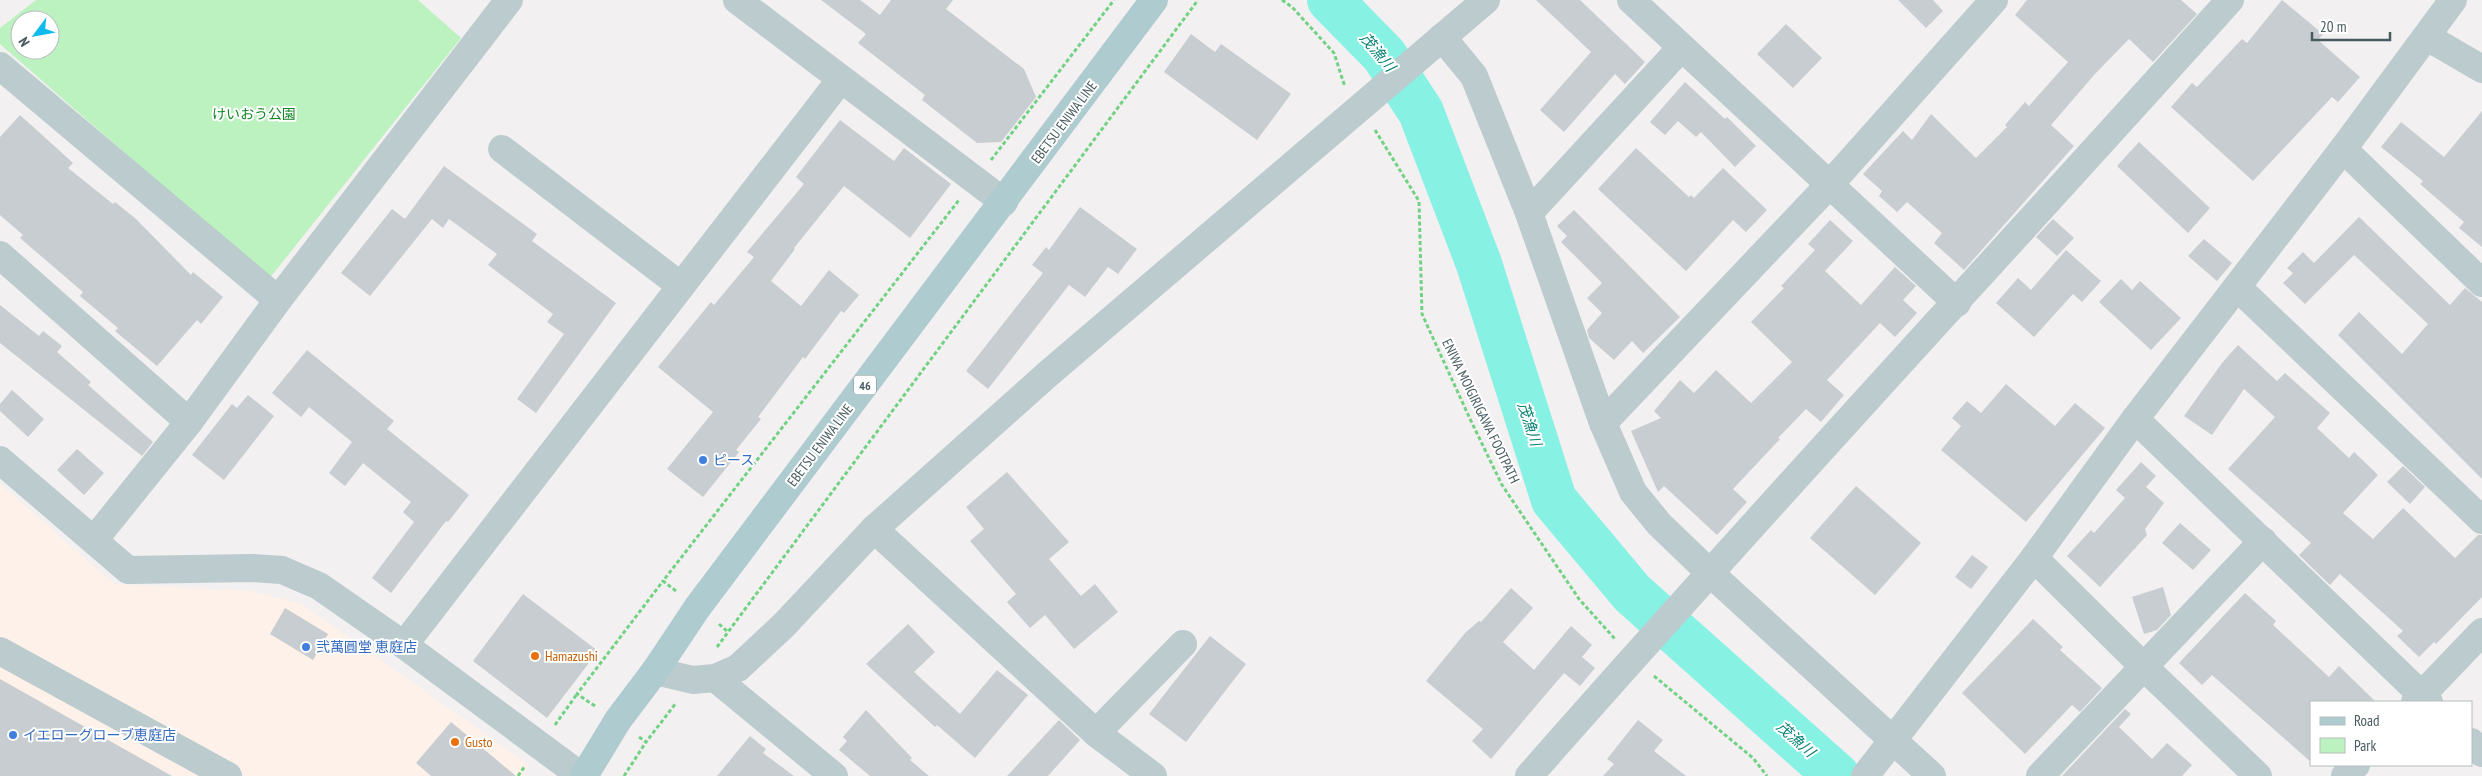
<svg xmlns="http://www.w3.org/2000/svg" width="2482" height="776" font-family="'PT Sans Narrow','Noto Sans JP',sans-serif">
  <rect width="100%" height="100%" fill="#f3f0f1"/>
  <polygon fill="#fdf1e9" points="0,484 114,584 252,591 302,604 529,765 523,776 0,776"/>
  <path fill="#bcf2bf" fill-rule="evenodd" d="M 36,0 L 418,0 L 461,38 L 269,279 L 0,44 L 0,28 ZM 20,20 L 50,20 L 50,50 L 20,50 Z"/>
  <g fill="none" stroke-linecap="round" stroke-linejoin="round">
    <polyline stroke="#87f1e4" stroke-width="46" points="1330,0 1384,55 1421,112 1479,264 1554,500 1632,593 1837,776"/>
  </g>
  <g fill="#c7cdd0">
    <polygon points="821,0 860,0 880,15 891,0 953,0 946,9 1024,69 1036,97 1001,142 977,143 922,100 925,95 858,43 866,34"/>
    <polygon points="1536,0 1580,0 1645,62 1625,84 1615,74 1564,132 1540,110 1591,52"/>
    <polygon points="1898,0 1933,0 1943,11 1926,28"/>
    <polygon points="2027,0 2181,0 2197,14 2153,62 2129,39 2095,74 2051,125 2074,146 1964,270 1934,243 1942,233 1907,202 1897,212 1879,196 1882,191 1863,174 1903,131 1912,140 1931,114 1976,158 2007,127 2005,125 2025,102 2029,106 2068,62 2015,15"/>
    <polygon points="2282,0 2323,34 2318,40 2360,77 2338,102 2332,97 2253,181 2171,107 2192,83 2197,87 2242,39 2247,43"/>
    <polygon points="1786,24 1822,58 1793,88 1757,54"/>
    <polygon points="1191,34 1215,52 1221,44 1291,94 1257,140 1164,72"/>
    <polygon points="1685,82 1725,119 1727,117 1756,146 1735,167 1701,132 1696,137 1678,121 1665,135 1650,122"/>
    <polygon points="2482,111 2482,247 2459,228 2464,222 2420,184 2423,181 2381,147 2401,122 2444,157"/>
    <polygon points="20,115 73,163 68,168 113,204 115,202 136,219 191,275 193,272 223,297 201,324 197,320 157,366 115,331 118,328 80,296 83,292 20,238 23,235 0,215 0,137"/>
    <polygon points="840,120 894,161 904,148 951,184 910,238 844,186 794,248 795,249 771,281 801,306 829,270 859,295 844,313 841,311 805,359 803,357 758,417 761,419 736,450 739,452 703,497 667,469 713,412 658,367 711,302 714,305 754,257 747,252 804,184 796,177"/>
    <polygon points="2139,142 2210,208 2188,233 2117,166"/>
    <polygon points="1636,148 1689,197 1691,195 1694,198 1723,168 1767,210 1746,232 1733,220 1686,271 1598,189"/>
    <polygon points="444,166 537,234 532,241 616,303 536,413 517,399 564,334 547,322 553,314 488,265 497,254 449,219 443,228 432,219 370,296 341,273 392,209 405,219"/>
    <polygon points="1080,207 1137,249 1118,274 1108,267 1085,297 1069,285 988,389 966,371 1043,273 1032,265 1046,247 1049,250"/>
    <polygon points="1574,210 1680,317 1643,353 1632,341 1614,360 1589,338 1587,330 1602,313 1587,298 1602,283 1561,242 1567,236 1557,226"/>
    <polygon points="2359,217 2450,305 2465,288 2482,302 2482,479 2338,335 2359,312 2402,354 2428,324 2354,255 2305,304 2283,283 2293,273 2287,268 2303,252 2314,263"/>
    <polygon points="2053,219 2074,238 2057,256 2036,237"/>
    <polygon points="1830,220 1853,241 1825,271 1861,305 1895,267 1916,286 1903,300 1917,313 1895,337 1880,323 1827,380 1844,395 1821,422 1806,409 1778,438 1780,439 1733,489 1747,502 1717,535 1664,486 1658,492 1631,431 1661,418 1654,411 1680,380 1694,393 1716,370 1751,403 1792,362 1751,322 1784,288 1781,286 1815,250 1808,244"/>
    <polygon points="2204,239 2232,263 2217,281 2188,256"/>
    <polygon points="2066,250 2101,281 2082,302 2073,294 2034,337 1996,303 2018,278 2031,290"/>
    <polygon points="2121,279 2132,290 2140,281 2181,318 2151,350 2099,302"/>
    <polygon points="0,305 39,336 43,331 62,346 57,352 91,382 88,385 153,442 142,456 0,343"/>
    <polygon points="2238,345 2277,381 2285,373 2330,413 2317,428 2349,458 2354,452 2378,475 2343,513 2373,539 2403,508 2455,558 2478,535 2482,535 2482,597 2436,644 2434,642 2419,657 2397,636 2403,631 2340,574 2330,585 2299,555 2311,543 2228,469 2275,417 2244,389 2212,435 2184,416 2222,363"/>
    <polygon points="307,350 394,421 387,429 469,495 448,522 446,521 391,593 372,578 414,522 403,512 411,502 363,463 345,486 329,473 352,442 309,407 301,417 272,393"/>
    <polygon points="2006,384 2055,426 2075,403 2105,428 2026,522 1941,450 1961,426 1952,418 1967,401 1981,413"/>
    <polygon points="12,390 44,419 28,437 0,411 0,404"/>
    <polygon points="248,395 274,416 224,480 192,455 232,404 237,408"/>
    <polygon points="77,449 104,473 84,495 57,470"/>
    <polygon points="2141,462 2156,476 2146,487 2164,503 2145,529 2147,535 2100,587 2067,556 2091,530 2094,533 2125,498 2116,490"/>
    <polygon points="2403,466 2425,487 2410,504 2387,482"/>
    <polygon points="1007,472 1069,542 1049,559 1081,596 1095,584 1118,612 1074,649 1045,615 1030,628 1007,602 1016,594 970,541 984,529 966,507"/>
    <polygon points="1856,486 1921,543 1875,595 1810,538"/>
    <polygon points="2180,523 2211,550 2193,570 2162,543"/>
    <polygon points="1972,555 1988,567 1971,589 1955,577"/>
    <polygon points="2163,587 2171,615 2157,630 2144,634 2132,597"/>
    <polygon points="1511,588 1533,608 1503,642 1534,670 1571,626 1592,645 1582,657 1595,668 1580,686 1564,673 1491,759 1472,741 1483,729 1426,681 1466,632 1479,621 1481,622"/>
    <polygon points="2245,593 2276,621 2273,625 2329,677 2339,666 2376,702 2311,702 2311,762 2212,675 2202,685 2179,663"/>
    <polygon points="523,594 598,651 547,718 473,661"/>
    <polygon points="285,608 328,634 313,660 270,634"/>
    <polygon points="2033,619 2063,647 2060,650 2102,688 2080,712 2072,705 2025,754 1962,693"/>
    <polygon points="908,624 935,652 914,672 960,714 997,670 1028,695 975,758 937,725 935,727 866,664"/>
    <polygon points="1210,636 1246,664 1186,742 1149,714"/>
    <polygon points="0,679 172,776 0,776"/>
    <polygon points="2125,709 2131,714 2119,727 2152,759 2167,743 2192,765 2182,776 2062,776"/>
    <polygon points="866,710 912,758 910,760 929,776 870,776 839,750 847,741 843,737"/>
    <polygon points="1059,720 1080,740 1048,776 1007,776"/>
    <polygon points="1638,720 1663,740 1654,751 1686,776 1603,776 1614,764 1607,759"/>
    <polygon points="451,722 516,776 431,776 416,763"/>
    <polygon points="750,736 766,749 763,753 794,776 717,776"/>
  </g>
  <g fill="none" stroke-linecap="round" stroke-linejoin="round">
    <g stroke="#72d283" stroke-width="3" stroke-dasharray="4 2.5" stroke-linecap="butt">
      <polyline points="1282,0 1292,7 1334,53 1345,87"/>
      <polyline points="1375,130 1419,201 1422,314 1471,421 1502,485 1579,599 1615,639"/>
      <polyline points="991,160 1114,0"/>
      <polyline points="676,591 663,581 959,200"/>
      <polyline points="719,624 728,632 1198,0"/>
      <polyline points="717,647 728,632"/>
      <polyline points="1654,676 1753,758 1767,776"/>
      <polyline points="595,706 577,694 663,581"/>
      <polyline points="555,725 577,694"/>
      <polyline points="639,737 646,742 676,703"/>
      <polyline points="518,776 525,766"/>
      <polyline points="624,776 646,742"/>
    </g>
    <g stroke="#bbcbce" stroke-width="28">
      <polyline points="737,0 1004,202"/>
      <polyline points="1631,0 1957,303"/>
      <polyline points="1442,37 1474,76 1529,213 1603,423 1633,492 1659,524 1709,572 1932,776"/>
      <polyline points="2427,37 2482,69"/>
      <polyline points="0,66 278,300"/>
      <polyline points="502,149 681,286"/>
      <polyline points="2343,149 2482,283"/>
      <polyline points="1529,213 1681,48"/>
      <polyline points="0,255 189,422"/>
      <polyline points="2237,287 2482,520"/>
      <polyline points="2135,419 2429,702"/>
      <polyline points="1603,423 1831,183 1994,0"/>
      <polyline points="0,460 128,570 252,568 282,570 319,586 404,645 581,776"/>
      <polyline points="874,529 1096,733 1153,776"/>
      <polyline points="94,540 189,422 278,300 509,0"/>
      <polyline points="2034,558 2145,668 2258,776"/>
      <polyline points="404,645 841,79"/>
      <polyline points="0,651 228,776"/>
      <polyline points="655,671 693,680 715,678 738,668 784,625 874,529 1049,373 1486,0"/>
      <polyline points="715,678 834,776"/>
      <polyline points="2415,702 2482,632"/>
      <polyline points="1096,733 1183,644"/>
      <polyline points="2471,742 2482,753"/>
      <path d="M 1529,776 C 1759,514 1997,259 2230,0"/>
      <polyline points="1865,776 2034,558 2135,419 2343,149 2453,0"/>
      <polyline points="2040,776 2263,541"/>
      <polyline points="2345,776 2356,765"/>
    </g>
    <polyline stroke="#aecbd0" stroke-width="28" points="584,776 618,720 655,671 697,608 1154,0"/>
  </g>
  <g fill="#3f7fe0" stroke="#fff" stroke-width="2">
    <circle cx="703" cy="460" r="5"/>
    <circle cx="306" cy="647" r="5"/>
    <circle cx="13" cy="735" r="5"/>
  </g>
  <g fill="#e8710a" stroke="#fff" stroke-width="2">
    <circle cx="535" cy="656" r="5"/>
    <circle cx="455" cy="742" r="5"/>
  </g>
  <g text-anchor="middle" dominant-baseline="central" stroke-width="4" stroke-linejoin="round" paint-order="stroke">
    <rect fill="#fff" stroke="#7e8c8f" stroke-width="1" x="854" y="375.5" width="22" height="19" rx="4"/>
    <g font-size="12" font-weight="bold" fill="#475b5f">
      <text x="865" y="385">46</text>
    </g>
    <g font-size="14" fill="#128625" stroke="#fff">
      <text x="254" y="114">けいおう公園</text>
    </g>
    <g font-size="14" fill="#475b5f" stroke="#fff">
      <text transform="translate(1064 122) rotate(-53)">EBETSU ENIWA LINE</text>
      <text transform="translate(1481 411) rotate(64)">ENIWA MOIGIRIGAWA FOOTPATH</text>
      <text transform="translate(820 445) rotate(-53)">EBETSU ENIWA LINE</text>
    </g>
    <g font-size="14" fill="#366cbe" stroke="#fff" text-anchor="start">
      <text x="713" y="460">ピース</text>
      <text x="316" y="647">弐萬圓堂 恵庭店</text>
      <text x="23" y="735">イエローグローブ恵庭店</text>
    </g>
    <g font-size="14" fill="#c56008" stroke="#fff" text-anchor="start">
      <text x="545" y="656">Hamazushi</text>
      <text x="465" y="742">Gusto</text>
    </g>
    <g font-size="15" font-style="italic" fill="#088374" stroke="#fff">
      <text transform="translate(1378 52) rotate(50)">茂漁川</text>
      <text transform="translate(1530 424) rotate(72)">茂漁川</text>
      <text transform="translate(1796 739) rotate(42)">茂漁川</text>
    </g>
  </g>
  <rect x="2310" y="701" width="162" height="65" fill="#ffffff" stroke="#b5bdbf"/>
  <rect x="2320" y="717" width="25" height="8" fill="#aecbd0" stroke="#b5bdbf"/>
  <text x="2354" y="726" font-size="15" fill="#475b5f">Road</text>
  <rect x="2320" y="738" width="25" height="15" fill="#bcf2bf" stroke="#b5bdbf"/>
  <text x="2354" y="751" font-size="15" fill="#475b5f">Park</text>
  <g transform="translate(35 35) rotate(238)"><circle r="24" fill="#ffffff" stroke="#b5bdbf"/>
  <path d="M0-4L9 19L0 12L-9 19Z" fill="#0fbaee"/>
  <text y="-8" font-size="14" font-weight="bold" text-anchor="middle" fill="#475b5f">N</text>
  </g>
  <path d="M2312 32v8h78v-8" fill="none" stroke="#475b5f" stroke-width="2.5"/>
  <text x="2320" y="32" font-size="15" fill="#475b5f" stroke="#ffffff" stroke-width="4" paint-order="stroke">20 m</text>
</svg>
